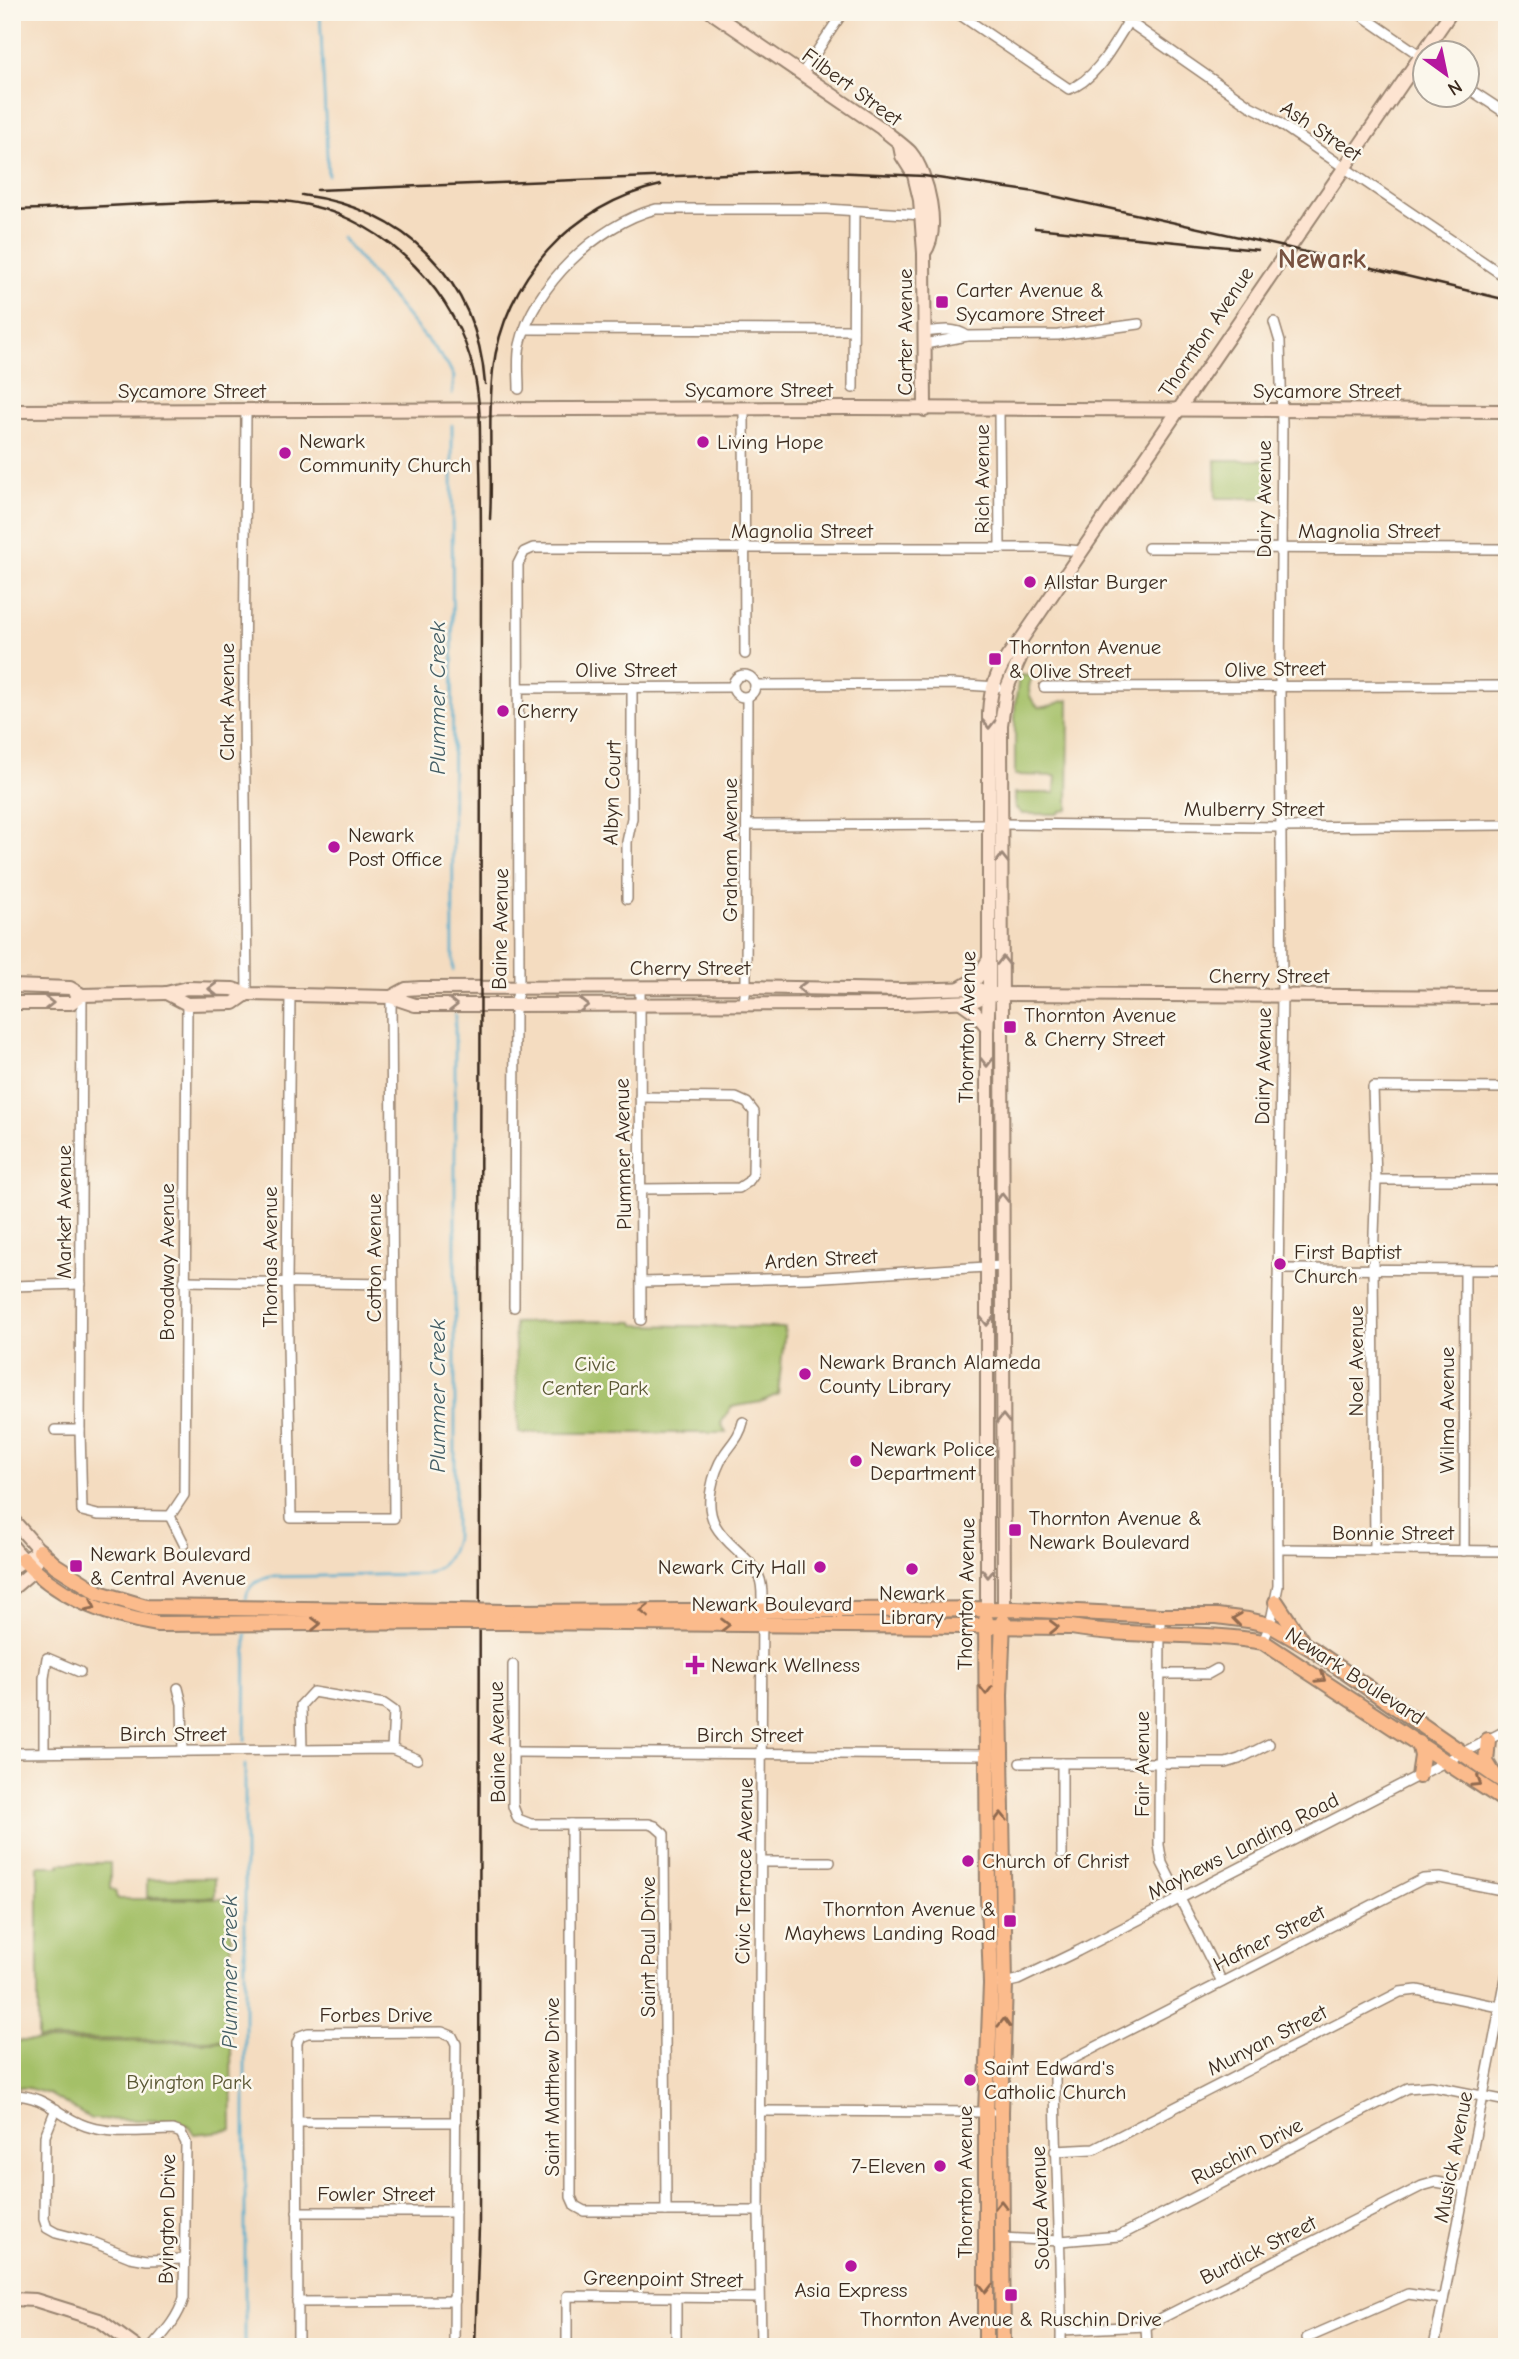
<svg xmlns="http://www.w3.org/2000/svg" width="1519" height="2359" font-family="'Comic Neue',sans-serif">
  <rect width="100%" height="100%" fill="#fbf7ec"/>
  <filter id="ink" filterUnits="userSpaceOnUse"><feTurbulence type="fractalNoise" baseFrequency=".0143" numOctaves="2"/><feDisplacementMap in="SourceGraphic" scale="14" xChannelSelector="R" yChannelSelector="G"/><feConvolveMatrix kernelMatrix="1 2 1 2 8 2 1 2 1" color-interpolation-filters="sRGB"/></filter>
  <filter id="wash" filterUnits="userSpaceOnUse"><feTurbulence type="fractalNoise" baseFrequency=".00686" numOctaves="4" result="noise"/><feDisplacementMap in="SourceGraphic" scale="28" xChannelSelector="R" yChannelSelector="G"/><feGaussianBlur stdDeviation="1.57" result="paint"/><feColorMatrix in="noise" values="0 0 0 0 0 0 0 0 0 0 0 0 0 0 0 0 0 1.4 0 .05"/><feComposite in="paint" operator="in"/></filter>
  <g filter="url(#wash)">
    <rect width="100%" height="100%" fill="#f4dcc0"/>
    <g fill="#a4c067" stroke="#707542" stroke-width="2">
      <polygon points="1215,460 1272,460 1271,498 1216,498"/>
      <path d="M 1019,675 L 1033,676 C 1026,688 1028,698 1038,707 C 1051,709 1057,701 1069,700 L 1068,810 L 1061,811 L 1058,814 L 1022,814 L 1015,807 L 1015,793 L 1055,793 L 1056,776 L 1015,775 L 1015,706 Z"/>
      <polygon points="596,1321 634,1322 635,1325 785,1328 778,1394 761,1402 731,1407 721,1423 726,1433 519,1433 514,1323"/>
      <polygon points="60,1863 110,1863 110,1889 115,1890 117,1899 231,1899 230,2040 38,2039 38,1866 60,1866"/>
      <polygon points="215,1878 215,1897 147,1897 147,1879"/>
      <polygon points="12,2041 231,2042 232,2130 194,2134 190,2127 175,2121 91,2119 49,2094 28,2088 12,2087"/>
    </g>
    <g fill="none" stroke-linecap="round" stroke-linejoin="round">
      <g stroke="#4eaacc" stroke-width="2.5">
        <polyline points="320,12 328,175"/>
        <polyline points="341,237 448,365 454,377 452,394"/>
        <polyline points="452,425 453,970"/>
        <path d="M 246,1599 C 248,1584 257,1581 270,1577 L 425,1574 C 444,1568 450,1557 455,1539 L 455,1014"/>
        <polyline points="245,1741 246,1634"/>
        <polyline points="245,2347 245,1765"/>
      </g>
    </g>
  </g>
  <g filter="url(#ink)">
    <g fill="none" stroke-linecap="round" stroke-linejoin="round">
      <g stroke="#98836f" stroke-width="12">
        <g id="street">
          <path d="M 956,12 L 1069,89 C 1095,81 1114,44 1128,22"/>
          <polyline points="1115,12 1250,106 1264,113 1507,278"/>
          <polyline points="1357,12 1424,58"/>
          <polyline points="802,74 843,12"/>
          <polyline points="1466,87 1507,114"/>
          <polyline points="525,329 853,330"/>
          <path d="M 925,332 C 939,330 955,327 967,336"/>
          <polyline points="925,344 967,336 1058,335 1139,324"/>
          <polyline points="853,388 854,211"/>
          <path d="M 519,389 C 519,375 517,359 520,345 C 533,286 598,224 656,209 L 827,209 L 922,215"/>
          <polyline points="246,410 244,697 247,994"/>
          <polyline points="744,410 745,654"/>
          <polyline points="999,410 1000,548"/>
          <polyline points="1148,548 1507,549"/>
          <circle cx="744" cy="686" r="11"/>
          <polyline points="756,685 952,684 997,687"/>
          <polyline points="1044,687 1507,686"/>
          <polyline points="520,688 733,687"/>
          <polyline points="1002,824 1280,827 1507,825"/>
          <polyline points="748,825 989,824"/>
          <polyline points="627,899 627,842 632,818 632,687"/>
          <polyline points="640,988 641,1320"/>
          <polyline points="82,995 80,1430 82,1511 98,1515 170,1516"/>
          <polyline points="290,995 287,1283 291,1518 394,1518 391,997"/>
          <polyline points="744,1003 746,987 747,698"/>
          <polyline points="640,1097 736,1098 747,1103 754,1112 753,1175 748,1182 739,1188 641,1189"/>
          <polyline points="1376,1180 1507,1180"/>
          <polyline points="1280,1269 1507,1270"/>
          <polyline points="184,1281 391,1284"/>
          <polyline points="642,1282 809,1278 1002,1266"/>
          <polyline points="12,1286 81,1284"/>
          <polyline points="514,1307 515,1005 519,988 518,564 524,552 533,548 1048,548 1081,551"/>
          <path d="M 743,1422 C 740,1436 732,1443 724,1455 C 718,1464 713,1479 711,1490 C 702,1538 745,1546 759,1577 C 762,1583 762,1591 762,1598 L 759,2211 L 761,2347"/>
          <polyline points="55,1430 80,1430"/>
          <polyline points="170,1516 184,1495 187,1004"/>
          <polyline points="170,1516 184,1544"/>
          <polyline points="1279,1549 1507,1551"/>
          <polyline points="1375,1550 1373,1261 1376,1180 1373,1087 1507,1088"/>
          <polyline points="1464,1551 1465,1270"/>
          <polyline points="1160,1616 1159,1845 1162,1863 1222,1982"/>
          <polyline points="1263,1642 1270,1625 1278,1586 1277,1357 1282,995 1280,688 1282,424 1280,342 1274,322"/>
          <polyline points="513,1665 513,1806 518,1819 531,1824 649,1824 655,1826 664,1834 666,2211"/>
          <polyline points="1160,1674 1208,1674 1217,1669"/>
          <polyline points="178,1688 182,1704 183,1752"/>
          <polyline points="302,1750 301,1705 313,1692 384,1704 394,1711 392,1749"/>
          <polyline points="44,1752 44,1678 47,1658 80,1672"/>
          <polyline points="513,1752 988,1755"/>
          <polyline points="12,1753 392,1749 417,1759"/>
          <polyline points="1020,1763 1226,1763 1239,1759 1269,1744"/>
          <polyline points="1062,1763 1062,1854"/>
          <polyline points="571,1824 571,2197 575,2206 584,2211 759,2211"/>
          <polyline points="761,1862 830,1862"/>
          <polyline points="1000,1984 1018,1980 1078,1951 1507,1730"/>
          <path d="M 12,2095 C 47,2095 58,2117 86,2126 C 113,2135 145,2130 173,2130 L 181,2133 L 186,2143 L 184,2298 C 178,2318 166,2331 152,2347"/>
          <polyline points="56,2109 45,2136 44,2219 47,2228 56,2233 95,2243 130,2257 147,2260 185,2259"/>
          <polyline points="760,2111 990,2112"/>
          <polyline points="297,2122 456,2122"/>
          <polyline points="1055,2151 1094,2149 1400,1992 1417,1990 1500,2007"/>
          <polyline points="297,2212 455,2212"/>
          <polyline points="1001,2238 1060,2241 1119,2236 1408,2088 1431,2086 1507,2101"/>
          <polyline points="297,2302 455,2301"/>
          <polyline points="1146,2326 1147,2347"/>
          <polyline points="1061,2330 1146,2326 1422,2186 1436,2182 1465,2187"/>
          <polyline points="1307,2338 1408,2294 1443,2299"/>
          <polyline points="298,2347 297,2043 300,2036 308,2033 442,2032 452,2036 456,2044 454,2347"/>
          <polyline points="567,2347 567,2296 759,2298"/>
          <polyline points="676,2347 676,2297"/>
          <path d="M 1061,2347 C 1062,2254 1055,2161 1055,2068 L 1423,1879 L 1440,1878 L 1507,1891"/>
          <polyline points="1434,2347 1507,1973"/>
        </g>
      </g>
      <g stroke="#98836f" stroke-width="16">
        <g id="secondary">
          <path d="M 711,12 L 881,128 C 889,135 906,147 911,153 C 928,174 941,231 924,253"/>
          <polyline points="900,146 902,156 914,175 920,200 924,253 925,410"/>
          <polyline points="12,411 853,408 1507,411"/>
          <polyline points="12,986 70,988 82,995 166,993 187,988 233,989 247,994 391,997 415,1005 476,1005 902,1004 974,1001 989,994"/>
          <polyline points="960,988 977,978 989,959"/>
          <polyline points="166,993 187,1004 234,1003 247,994"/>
          <polyline points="391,997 406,989 421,988 746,987 903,990 976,988 989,994 1003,994 1507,997"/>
          <polyline points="961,1002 975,1012 987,1027"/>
          <polyline points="12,1003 71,1003 82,995"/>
          <polyline points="12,1519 40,1551"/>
          <polyline points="12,1546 23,1559"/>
          <polyline points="12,1568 32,1555"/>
          <polyline points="12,1589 33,1571 40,1551"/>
          <polyline points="1004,1609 1001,725 1006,690 1021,656 1021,640"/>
          <path d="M 987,1610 L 987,1032 L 989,994 L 989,713 C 990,685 1002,660 1021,640 L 1451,12"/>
          <polyline points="12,2299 35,2300 99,2320 136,2347"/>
        </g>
      </g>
      <g stroke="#98836f" stroke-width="18">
        <g id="primary">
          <polyline points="40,1551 55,1565 99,1593 146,1607 457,1611"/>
          <path d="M 23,1559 C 58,1598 108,1616 158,1624 L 457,1622"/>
          <polyline points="1276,1602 1301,1640"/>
          <polyline points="507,1612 1016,1609 1160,1616 1217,1616 1248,1620 1270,1625 1312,1649 1507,1784"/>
          <path d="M 507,1622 L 1071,1627 C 1135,1638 1200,1631 1263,1642 L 1507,1802"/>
          <polyline points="1488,1740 1486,1762 1494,1775"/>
          <polyline points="1419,1743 1422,1756 1419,1776"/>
          <polyline points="986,2347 986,2112 991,1984 988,1898 986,1620"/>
          <polyline points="1003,2347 1001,2112 1005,1984 1000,1695 1003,1621"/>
        </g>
      </g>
      <use href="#street" stroke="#fff" stroke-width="9"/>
      <use href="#secondary" stroke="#fde4d1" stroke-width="12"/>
      <use href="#primary" stroke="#fbbb8c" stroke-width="14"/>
      <g stroke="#3b2a1e" stroke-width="2.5">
        <polyline points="317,190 807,171 924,176 1035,192 1289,248 1507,300"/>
        <path d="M 302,195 C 404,209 477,278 485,384"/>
        <path d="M 12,210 C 70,208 128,205 187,202 C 227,201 268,196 308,205 C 388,223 457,293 474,373 C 481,403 480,432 480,462 C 481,499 481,536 481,573 L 479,2227 L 475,2347"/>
        <polyline points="1035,228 1258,250"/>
        <path d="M 490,519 C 493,470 487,419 493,370 C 504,279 572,204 661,185"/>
      </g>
      <g stroke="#98836f" stroke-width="18" stroke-linecap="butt">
        <g id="primary-bridge">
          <polyline points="457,1611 507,1612"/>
          <polyline points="457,1622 507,1622"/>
        </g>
      </g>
      <use href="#primary-bridge" stroke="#fbbb8c" stroke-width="14"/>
    </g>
    <defs><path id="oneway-chevron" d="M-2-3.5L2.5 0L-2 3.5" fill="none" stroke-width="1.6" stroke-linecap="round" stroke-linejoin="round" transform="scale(1.75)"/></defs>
    <g stroke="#9c8778">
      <use href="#oneway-chevron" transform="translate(989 724) rotate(90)"/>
      <use href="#oneway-chevron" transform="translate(1002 859) rotate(-90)"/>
      <use href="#oneway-chevron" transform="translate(1003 961) rotate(-90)"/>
      <use href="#oneway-chevron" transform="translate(802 988) rotate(-178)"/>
      <use href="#oneway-chevron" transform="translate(213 989) rotate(-179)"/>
      <use href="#oneway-chevron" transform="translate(49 1003)"/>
      <use href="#oneway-chevron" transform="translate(453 1005)"/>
      <use href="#oneway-chevron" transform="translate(584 1005)"/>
      <use href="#oneway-chevron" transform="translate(987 1062) rotate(90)"/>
      <use href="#oneway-chevron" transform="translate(1002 1198) rotate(-90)"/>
      <use href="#oneway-chevron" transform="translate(987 1321) rotate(90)"/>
      <use href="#oneway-chevron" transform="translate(1003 1419) rotate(-90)"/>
      <use href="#oneway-chevron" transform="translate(988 1573) rotate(91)"/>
    </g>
    <g stroke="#916b50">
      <use href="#oneway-chevron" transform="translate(91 1606) rotate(26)"/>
      <use href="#oneway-chevron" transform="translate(645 1611) rotate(180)"/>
      <use href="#oneway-chevron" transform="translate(1237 1619) rotate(-172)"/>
      <use href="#oneway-chevron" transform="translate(316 1624) rotate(-1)"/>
      <use href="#oneway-chevron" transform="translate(725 1625)"/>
      <use href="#oneway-chevron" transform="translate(1054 1627) rotate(-1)"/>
      <use href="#oneway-chevron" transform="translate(1321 1678) rotate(33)"/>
      <use href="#oneway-chevron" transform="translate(986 1690) rotate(90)"/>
      <use href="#oneway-chevron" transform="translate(1477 1782) rotate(33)"/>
      <use href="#oneway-chevron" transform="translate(1001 1817) rotate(-91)"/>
      <use href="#oneway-chevron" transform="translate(1004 2023) rotate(-88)"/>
      <use href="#oneway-chevron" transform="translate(1001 2205) rotate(-90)"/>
      <use href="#oneway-chevron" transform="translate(986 2288) rotate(90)"/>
    </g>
  </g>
  <g fill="#b5179e" stroke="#fbf7ec" stroke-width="2.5">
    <rect x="935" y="295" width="14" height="14" rx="3.5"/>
    <circle cx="703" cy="442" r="7"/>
    <circle cx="285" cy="453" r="7"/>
    <circle cx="1030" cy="582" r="7"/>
    <rect x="988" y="652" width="14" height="14" rx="3.5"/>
    <circle cx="503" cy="711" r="7"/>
    <circle cx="334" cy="847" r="7"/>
    <rect x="1003" y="1020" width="14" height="14" rx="3.5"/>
    <circle cx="1280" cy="1264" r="7"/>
    <circle cx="805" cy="1374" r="7"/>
    <circle cx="856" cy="1461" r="7"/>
    <rect x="1008" y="1523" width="14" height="14" rx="3.5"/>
    <rect x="69" y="1559" width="14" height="14" rx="3.5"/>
    <circle cx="820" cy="1567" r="7"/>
    <circle cx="912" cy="1569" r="7"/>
    <path d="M691.5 1654.5h7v7h7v7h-7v7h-7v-7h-7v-7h7z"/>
    <circle cx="968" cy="1861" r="7"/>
    <rect x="1003" y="1914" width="14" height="14" rx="3.5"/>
    <circle cx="970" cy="2080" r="7"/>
    <circle cx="940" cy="2166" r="7"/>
    <circle cx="851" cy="2266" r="7"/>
    <rect x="1004" y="2288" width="14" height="14" rx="3.5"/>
  </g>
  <g text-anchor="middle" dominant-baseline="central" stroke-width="5" stroke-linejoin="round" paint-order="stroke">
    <g font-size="21" fill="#3b2a1e" stroke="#fbf7ec">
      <text transform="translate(852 87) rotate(36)">Filbert Street</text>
      <text transform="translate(1321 131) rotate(34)">Ash Street</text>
      <text transform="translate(905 332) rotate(-90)">Carter Avenue</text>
      <text transform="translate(1206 332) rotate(-56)">Thornton Avenue</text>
      <text x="759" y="390">Sycamore Street</text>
      <text x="192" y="391">Sycamore Street</text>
      <text x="1327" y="391">Sycamore Street</text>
      <text transform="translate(982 479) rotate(-90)">Rich Avenue</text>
      <text transform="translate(1264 499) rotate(-90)">Dairy Avenue</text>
      <text x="802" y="531">Magnolia Street</text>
      <text x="1369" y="531">Magnolia Street</text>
      <text transform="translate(1275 669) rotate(-1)">Olive Street</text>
      <text x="626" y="670">Olive Street</text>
      <text transform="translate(227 702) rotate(-90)">Clark Avenue</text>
      <text transform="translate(612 793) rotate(-88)">Albyn Court</text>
      <text x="1254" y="809">Mulberry Street</text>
      <text transform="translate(730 850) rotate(-90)">Graham Avenue</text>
      <text transform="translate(500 929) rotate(-89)">Baine Avenue</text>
      <text x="690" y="968">Cherry Street</text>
      <text x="1269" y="976">Cherry Street</text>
      <text transform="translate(967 1027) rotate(-89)">Thornton Avenue</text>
      <text transform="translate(1263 1066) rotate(-89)">Dairy Avenue</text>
      <text transform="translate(623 1154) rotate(-91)">Plummer Avenue</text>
      <text transform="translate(64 1212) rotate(-90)">Market Avenue</text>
      <text transform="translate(270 1257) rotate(-90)">Thomas Avenue</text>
      <text transform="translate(374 1258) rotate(-90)">Cotton Avenue</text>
      <text transform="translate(821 1259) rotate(-3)">Arden Street</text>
      <text transform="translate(167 1262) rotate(-90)">Broadway Avenue</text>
      <text transform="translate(1356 1361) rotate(-90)">Noel Avenue</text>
      <text transform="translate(1447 1410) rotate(-90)">Wilma Avenue</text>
      <text x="1393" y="1533">Bonnie Street</text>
      <text transform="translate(966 1594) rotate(-89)">Thornton Avenue</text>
      <text x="772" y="1604">Newark Boulevard</text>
      <text transform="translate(1355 1676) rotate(33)">Newark Boulevard</text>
      <text x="173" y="1734">Birch Street</text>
      <text x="750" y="1735">Birch Street</text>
      <text transform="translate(497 1742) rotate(-91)">Baine Avenue</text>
      <text transform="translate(1142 1764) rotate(-90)">Fair Avenue</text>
      <text transform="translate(1243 1846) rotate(-27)">Mayhews Landing Road</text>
      <text transform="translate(744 1871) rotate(-89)">Civic Terrace Avenue</text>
      <text transform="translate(1269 1938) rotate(-27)">Hafner Street</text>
      <text transform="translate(648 1947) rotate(-90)">Saint Paul Drive</text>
      <text x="376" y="2015">Forbes Drive</text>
      <text transform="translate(1267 2040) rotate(-27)">Munyan Street</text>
      <text transform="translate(552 2087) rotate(-90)">Saint Matthew Drive</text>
      <text transform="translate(1247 2151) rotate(-27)">Ruschin Drive</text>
      <text transform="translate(1453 2157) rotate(-79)">Musick Avenue</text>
      <text transform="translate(965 2182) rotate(-90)">Thornton Avenue</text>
      <text x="376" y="2194">Fowler Street</text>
      <text transform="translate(1040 2208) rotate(-92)">Souza Avenue</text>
      <text transform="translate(167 2219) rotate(-89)">Byington Drive</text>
      <text transform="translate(1258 2250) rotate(-27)">Burdick Street</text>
      <text transform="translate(663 2279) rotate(1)">Greenpoint Street</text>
    </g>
    <g font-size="21" fill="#3b2a1e" stroke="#fbf7ec" text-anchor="start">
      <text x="956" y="290">Carter Avenue &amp;<tspan x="956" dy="24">Sycamore Street</tspan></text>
      <text x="299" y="441">Newark<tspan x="299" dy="24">Community Church</tspan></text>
      <text x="717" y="442">Living Hope</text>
      <text x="1044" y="582">Allstar Burger</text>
      <text x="1009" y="647">Thornton Avenue<tspan x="1009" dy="24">&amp; Olive Street</tspan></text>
      <text x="517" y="711">Cherry</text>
      <text x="348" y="835">Newark<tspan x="348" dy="24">Post Office</tspan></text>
      <text x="1024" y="1015">Thornton Avenue<tspan x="1024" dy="24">&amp; Cherry Street</tspan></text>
      <text x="1294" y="1252">First Baptist<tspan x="1294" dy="24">Church</tspan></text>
      <text x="819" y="1362">Newark Branch Alameda<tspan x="819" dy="24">County Library</tspan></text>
      <text x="870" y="1449">Newark Police<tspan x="870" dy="24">Department</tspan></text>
      <text x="1029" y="1518">Thornton Avenue &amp;<tspan x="1029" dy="24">Newark Boulevard</tspan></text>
      <text x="90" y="1554">Newark Boulevard<tspan x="90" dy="24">&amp; Central Avenue</tspan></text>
      <text x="806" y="1567" text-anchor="end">Newark City Hall</text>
      <text x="912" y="1593" text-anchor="middle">Newark<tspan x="912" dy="24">Library</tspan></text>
      <text x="711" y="1665">Newark Wellness</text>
      <text x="982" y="1861">Church of Christ</text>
      <text x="996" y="1909" text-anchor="end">Thornton Avenue &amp;<tspan x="996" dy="24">Mayhews Landing Road</tspan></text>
      <text x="984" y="2068">Saint Edward's<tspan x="984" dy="24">Catholic Church</tspan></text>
      <text x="926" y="2166" text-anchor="end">7-Eleven</text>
      <text x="851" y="2290" text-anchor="middle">Asia Express</text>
      <text x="1011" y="2319" text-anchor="middle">Thornton Avenue &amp; Ruschin Drive</text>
    </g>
    <g font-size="21" fill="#5a5734" stroke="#fbf7ec">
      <text x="595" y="1364">Civic<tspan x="595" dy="24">Center Park</tspan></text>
      <text x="189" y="2082">Byington Park</text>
    </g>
    <g font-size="23" font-style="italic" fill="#435d64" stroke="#fbf7ec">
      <text transform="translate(437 698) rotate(-90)">Plummer Creek</text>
      <text transform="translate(437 1396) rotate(-90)">Plummer Creek</text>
      <text transform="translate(229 1972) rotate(-90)">Plummer Creek</text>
    </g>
    <g font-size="28" font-weight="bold" fill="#785240" stroke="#fbf7ec">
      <text x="1322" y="259">Newark</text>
    </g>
  </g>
  <rect width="1519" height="2359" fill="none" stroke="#fbf7ec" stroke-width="42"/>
  <g transform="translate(1446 74) rotate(147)"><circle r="33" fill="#fbf7ec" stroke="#aea59a" stroke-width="2"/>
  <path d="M0-5L12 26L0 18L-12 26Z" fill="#b5179e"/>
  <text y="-10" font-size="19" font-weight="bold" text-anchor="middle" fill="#3b2a1e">N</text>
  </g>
</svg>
